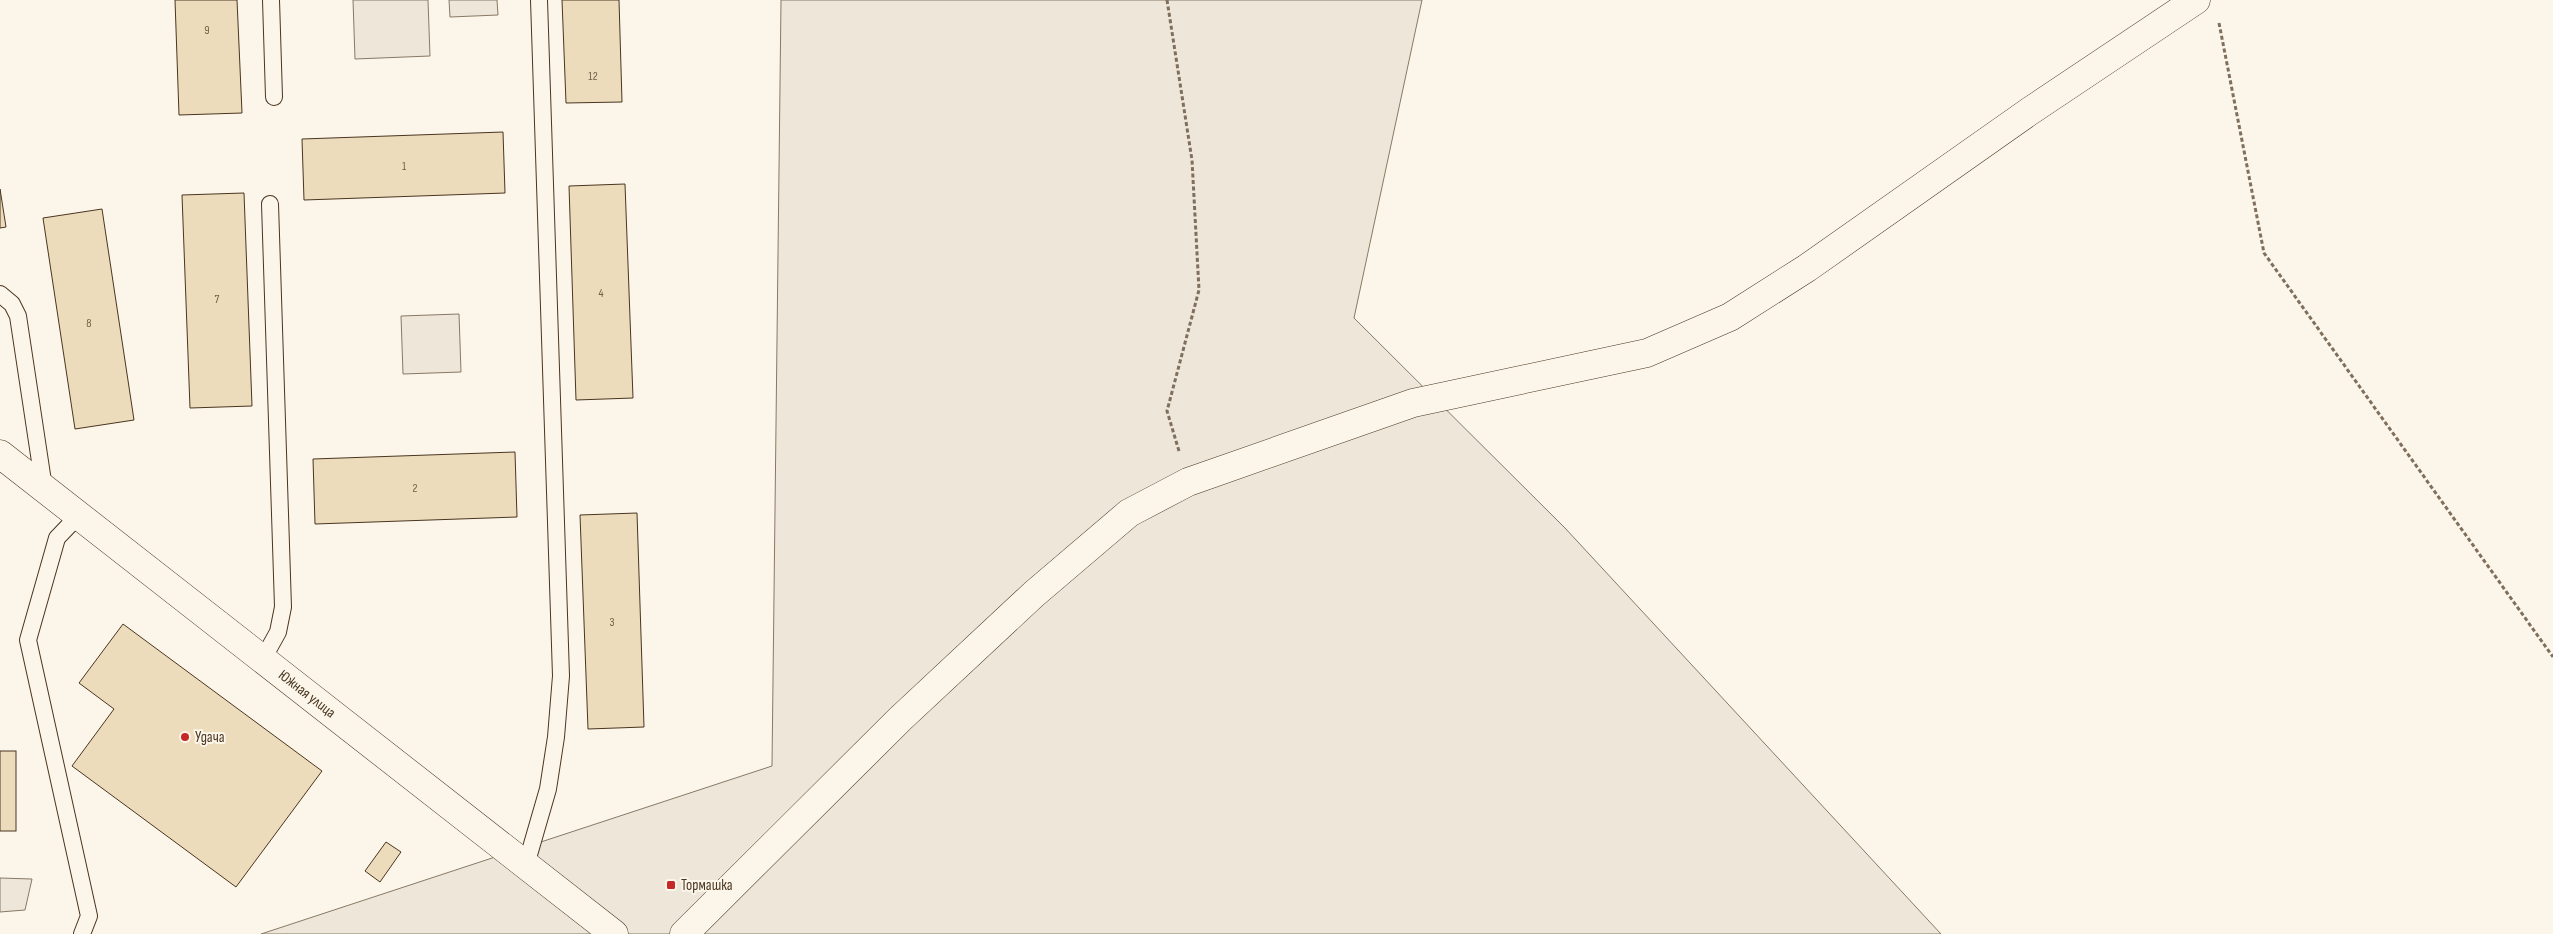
<svg xmlns="http://www.w3.org/2000/svg" width="2553" height="934" font-family="'Sofia Sans Condensed',sans-serif">
  <rect width="100%" height="100%" fill="#fbf6e9"/>
  <g fill="#ede6d9" stroke="#887966">
    <polygon points="353,0 428,0 430,56 355,59"/>
    <polygon points="449,0 497,0 498,15 450,17"/>
    <polygon points="781,0 1422,0 1354,318 1565,528 1941,934 261,934 772,766"/>
    <polygon points="459,314 461,372 403,374 401,316"/>
    <polygon points="0,878 32,879 25,910 0,912"/>
  </g>
  <g fill="#ecdcbc" stroke="#4a3520">
    <polygon points="175,0 237,0 242,113 179,115"/>
    <polygon points="562,0 619,0 622,102 566,103"/>
    <polygon points="503,132 505,193 304,200 302,139"/>
    <polygon points="625,184 633,398 576,400 569,186"/>
    <polygon points="0,189 6,227 0,228"/>
    <polygon points="244,193 252,406 190,408 182,195"/>
    <polygon points="102,209 134,420 75,429 43,218"/>
    <polygon points="515,452 517,517 315,524 313,459"/>
    <polygon points="637,513 644,727 588,729 580,515"/>
    <polygon points="123,624 322,771 236,887 72,766 114,709 79,683"/>
    <rect x="0" y="751" width="16" height="80"/>
    <polygon points="386,842 401,852 380,882 365,871"/>
  </g>
  <g fill="none" stroke-linecap="round" stroke-linejoin="round">
    <g stroke="#4a3520" stroke-width="18">
      <g id="lane">
        <polyline points="271,0 274,97"/>
        <polyline points="0,294 12,304 18,316 44,488"/>
        <polyline points="79,515 57,538 28,640 89,916 82,934"/>
        <polyline points="263,659 278,632 283,607 270,204"/>
        <polyline points="526,865 548,789 556,737 561,676 539,0"/>
      </g>
    </g>
    <g stroke="#4a3520" stroke-width="29">
      <g id="secondary">
        <polyline points="0,454 614,934"/>
        <polyline points="684,934 900,719 1034,594 1129,513 1188,482 1413,403 1647,353 1730,317 1807,268 2030,111 2196,0"/>
      </g>
    </g>
    <g stroke="#7f6f5c" stroke-width="3" stroke-dasharray="4 2.5" stroke-linecap="butt">
      <polyline points="1167,0 1192,160 1199,290 1167,411 1179,451"/>
      <polyline points="2219,23 2264,253 2553,657"/>
    </g>
    <use href="#lane" stroke="#fbf6e9" stroke-width="16"/>
    <use href="#secondary" stroke="#fbf6e9" stroke-width="28"/>
  </g>
  <g fill="#c62828" stroke="#fbf6e9" stroke-width="2">
    <circle cx="185" cy="737" r="5"/>
    <rect x="666" y="880" width="10" height="10" rx="2.5"/>
  </g>
  <g text-anchor="middle" dominant-baseline="central" stroke-width="4" stroke-linejoin="round" paint-order="stroke">
    <g font-size="12" fill="#725f47">
      <text x="207" y="30">9</text>
      <text x="593" y="76">12</text>
      <text x="404" y="166">1</text>
      <text x="601" y="293">4</text>
      <text x="217" y="299">7</text>
      <text x="89" y="323">8</text>
      <text x="415" y="488">2</text>
      <text x="612" y="622">3</text>
    </g>
    <g font-size="15" fill="#4a3520" stroke="#fbf6e9">
      <text transform="translate(307 694) rotate(38)">Южная улица</text>
    </g>
    <g font-size="15" fill="#4a3520" stroke="#fbf6e9" text-anchor="start">
      <text x="195" y="737">Удача</text>
      <text x="681" y="885">Тормашка</text>
    </g>
  </g>
</svg>
